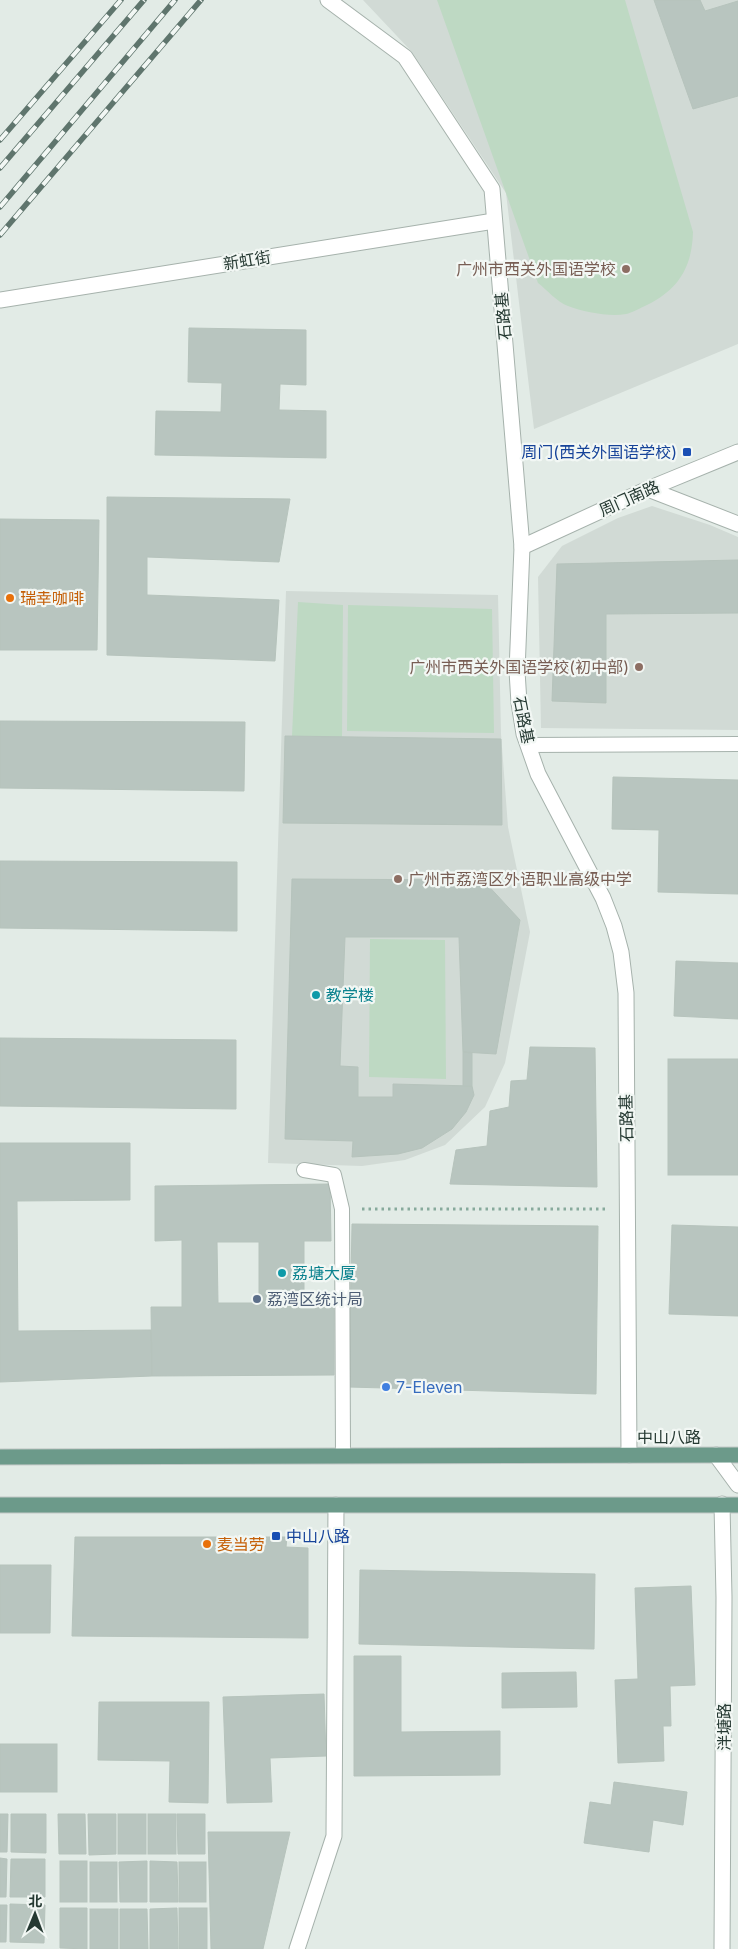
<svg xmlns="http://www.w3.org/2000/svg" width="738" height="1949" font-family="Inter,'Noto Sans SC',sans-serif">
  <rect width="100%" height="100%" fill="#e2ebe6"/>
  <g fill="#d1dad5">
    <polygon points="363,0 738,0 738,344 534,429 506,193 412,52"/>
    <polygon points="652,506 710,525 738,537 738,730 541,728 538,577 562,546 618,518"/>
    <polygon points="286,591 498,595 501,734 508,827 530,932 505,1063 485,1107 445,1145 405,1160 362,1166 268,1163"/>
  </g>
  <g fill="#bed9c3">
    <path d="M 437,0 L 625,0 L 693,232 C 692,267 679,289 647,305 C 640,308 632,313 626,314 C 609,317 584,312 568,306 C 557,302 547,290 538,283 Z"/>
    <polygon points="298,602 343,605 342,737 292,736"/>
    <polygon points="348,605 492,609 494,733 347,731"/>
    <polygon points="370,939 445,940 446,1079 369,1077"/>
  </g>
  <g fill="#b8c5bf" stroke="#b6c3bc" fill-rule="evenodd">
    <polygon points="654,0 700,0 705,11 738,1 738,96 693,109"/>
    <polygon points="189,328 306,330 306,385 280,384 279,410 326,411 326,458 155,455 156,411 221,412 222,383 188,382"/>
    <polygon points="107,497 290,499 279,562 147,557 147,595 279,600 275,661 107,655"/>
    <polygon points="0,519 99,520 97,650 0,650"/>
    <polygon points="738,560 738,613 606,614 606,703 552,701 557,564"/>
    <polygon points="0,721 245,722 244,791 0,788"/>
    <polygon points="285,736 501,739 502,825 283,823"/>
    <polygon points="613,777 738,780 738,894 658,892 659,830 612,829"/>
    <polygon points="0,861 237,862 237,931 0,928"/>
    <polygon points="292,879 483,880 520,920 496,1054 463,1052 459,937 345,937 340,1066 358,1067 358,1097 393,1097 393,1084 472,1086 474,1095 466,1112 452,1129 422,1148 398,1154 352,1157 353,1141 285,1139"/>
    <polygon points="676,961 738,963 738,1019 674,1016"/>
    <polygon points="0,1038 236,1040 236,1109 0,1106"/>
    <polygon points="530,1047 595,1048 597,1187 450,1184 456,1150 487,1146 490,1111 509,1107 511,1081 527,1080"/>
    <polygon points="463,1052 472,1053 472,1086 463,1086"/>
    <rect x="668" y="1059" width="70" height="116"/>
    <polygon points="0,1143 130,1143 130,1200 17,1201 18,1331 151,1330 152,1376 0,1382"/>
    <path d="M 330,1184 L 331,1241 L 304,1241 L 304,1305 L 334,1305 L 334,1375 L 152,1376 L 151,1307 L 182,1307 L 182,1240 L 155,1241 L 155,1186 ZM 217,1242 L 259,1242 L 259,1303 L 218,1303 Z"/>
    <polygon points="352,1224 598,1226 596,1394 349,1387"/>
    <polygon points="672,1225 738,1227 738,1316 669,1314"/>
    <polygon points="75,1537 287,1537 286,1547 308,1548 308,1638 72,1636"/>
    <polygon points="0,1565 51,1565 50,1633 0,1633"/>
    <polygon points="360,1570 595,1574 594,1649 359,1644"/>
    <polygon points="691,1586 695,1685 670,1686 671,1726 663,1726 664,1761 618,1763 615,1680 638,1679 635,1588"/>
    <polygon points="354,1656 401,1656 401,1732 500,1731 500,1775 354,1776"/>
    <polygon points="576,1672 577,1707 502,1708 502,1673"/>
    <polygon points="324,1694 326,1756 270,1758 272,1802 227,1803 223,1697"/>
    <polygon points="99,1702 209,1702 208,1803 169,1802 170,1761 98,1760"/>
    <rect x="0" y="1744" width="57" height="48"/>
    <polygon points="614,1782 687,1792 683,1825 653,1820 649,1852 584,1843 590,1802 611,1805"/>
    <polygon points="0,1814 8,1814 7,1852 0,1852"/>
    <polygon points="11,1814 46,1814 46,1853 11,1852"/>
    <polygon points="58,1814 85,1814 86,1854 59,1854"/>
    <polygon points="88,1814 116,1814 116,1854 89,1855"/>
    <rect x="118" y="1814" width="28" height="40"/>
    <rect x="148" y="1814" width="28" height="40"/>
    <polygon points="177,1814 205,1814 205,1854 178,1854"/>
    <polygon points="208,1832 290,1832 263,1949 211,1949"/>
    <polygon points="0,1858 7,1859 6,1897 0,1897"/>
    <polygon points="11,1859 45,1859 45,1897 10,1897"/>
    <rect x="60" y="1861" width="27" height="41"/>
    <polygon points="147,1861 147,1902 120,1902 119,1862"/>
    <polygon points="150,1861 177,1862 178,1902 150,1902"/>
    <rect x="90" y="1862" width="27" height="40"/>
    <rect x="179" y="1862" width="27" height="40"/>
    <polygon points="10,1904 45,1905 44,1943 10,1942"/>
    <polygon points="0,1905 7,1905 6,1942 0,1942"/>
    <polygon points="60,1908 87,1908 87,1949 60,1948"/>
    <polygon points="177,1908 178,1949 150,1949 150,1909"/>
    <rect x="179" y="1908" width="28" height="41"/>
    <rect x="90" y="1909" width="28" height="40"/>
    <polygon points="120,1909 147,1909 148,1949 120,1949"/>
  </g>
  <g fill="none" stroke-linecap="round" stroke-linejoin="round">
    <g stroke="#a6b2ac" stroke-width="16">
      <g id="service">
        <polyline points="528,745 738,744"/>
        <polyline points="304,1170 334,1175 342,1209 343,1455"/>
      </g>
    </g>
    <g stroke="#a6b2ac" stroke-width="17">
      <g id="minor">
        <polyline points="328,0 405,57 492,189 522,547 517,671 519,703 524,734 538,774 603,898 614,926 621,952 626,993 629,1455"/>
        <polyline points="0,300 494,221"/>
        <polyline points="648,489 738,524"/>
        <polyline points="297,1949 334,1836 336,1505"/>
      </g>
    </g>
    <g stroke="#a6b2ac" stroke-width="17">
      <g id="tertiary">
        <polyline points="522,547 648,489 738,452"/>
        <polyline points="716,1455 738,1485"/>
        <polyline points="722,1949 724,1597 722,1504"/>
      </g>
    </g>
    <g stroke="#c2c8c6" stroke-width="17">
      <g id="primary">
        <polyline points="0,1457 738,1455"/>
        <polyline points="0,1505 738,1505"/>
      </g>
    </g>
    <polyline stroke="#87aa9c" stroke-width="3" stroke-dasharray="2.5 4" stroke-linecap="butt" points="362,1209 606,1209"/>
    <use href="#service" stroke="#fff" stroke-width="14"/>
    <use href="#minor" stroke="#fff" stroke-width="15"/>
    <use href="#tertiary" stroke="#fff" stroke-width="15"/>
    <use href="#primary" stroke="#6c9a8a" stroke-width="15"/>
    <g stroke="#5f756d" stroke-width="5.5">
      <g id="rail">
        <polyline points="0,140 121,0"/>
        <polyline points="0,168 144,0"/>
        <polyline points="0,207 175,0"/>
        <polyline points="0,235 201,0"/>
      </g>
    </g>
    <use href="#rail" stroke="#f2f7f4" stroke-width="4" stroke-dasharray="11" stroke-linecap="butt"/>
  </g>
  <g fill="#8d6e63" stroke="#f2f7f4" stroke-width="2">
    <circle cx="626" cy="269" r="5"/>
    <circle cx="639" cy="667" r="5"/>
    <circle cx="398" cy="879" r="5"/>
  </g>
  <g fill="#1a4fb4" stroke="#f2f7f4" stroke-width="2">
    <rect x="682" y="447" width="10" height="10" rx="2.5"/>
    <rect x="271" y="1531" width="10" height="10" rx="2.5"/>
  </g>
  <g fill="#e8710a" stroke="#f2f7f4" stroke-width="2">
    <circle cx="10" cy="598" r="5"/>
    <circle cx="207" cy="1544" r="5"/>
  </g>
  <g fill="#0f9aa8" stroke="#f2f7f4" stroke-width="2">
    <circle cx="316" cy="995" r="5"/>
    <circle cx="282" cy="1273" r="5"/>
  </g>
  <circle fill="#5c6f8a" stroke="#f2f7f4" stroke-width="2" cx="257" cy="1299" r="5"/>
  <circle fill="#3f7fe0" stroke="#f2f7f4" stroke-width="2" cx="386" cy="1387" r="5"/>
  <g text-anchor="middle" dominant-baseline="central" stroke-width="4.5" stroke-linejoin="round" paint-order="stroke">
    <g font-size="16" fill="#253932" stroke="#f2f7f4">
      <text transform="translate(247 260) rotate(-9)">新虹街</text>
      <text transform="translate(503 316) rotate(-95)">石路基</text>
      <text transform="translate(629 498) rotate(-24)">周门南路</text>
      <text transform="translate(524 720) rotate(79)">石路基</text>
      <text transform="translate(626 1118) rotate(-91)">石路基</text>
      <text x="669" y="1437">中山八路</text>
      <text transform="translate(724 1727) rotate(-90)">泮塘路</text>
    </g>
    <g font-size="16" fill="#785e54" stroke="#f2f7f4" text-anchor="end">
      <text x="616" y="269">广州市西关外国语学校</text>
      <text x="629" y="667">广州市西关外国语学校(初中部)</text>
      <text x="408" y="879" text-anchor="start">广州市荔湾区外语职业高级中学</text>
    </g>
    <g font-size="16" fill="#164399" stroke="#f2f7f4" text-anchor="end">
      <text x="677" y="452">周门(西关外国语学校)</text>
      <text x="286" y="1536" text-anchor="start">中山八路</text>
    </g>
    <g font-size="16" fill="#c56008" stroke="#f2f7f4" text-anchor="start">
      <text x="20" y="598">瑞幸咖啡</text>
      <text x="217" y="1544">麦当劳</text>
    </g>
    <g font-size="16" fill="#0d838f" stroke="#f2f7f4" text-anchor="start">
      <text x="326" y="995">教学楼</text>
      <text x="292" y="1273">荔塘大厦</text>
    </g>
    <g font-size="16" fill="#4e5e75" stroke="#f2f7f4" text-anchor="start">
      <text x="267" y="1299">荔湾区统计局</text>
    </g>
    <g font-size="16" fill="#366cbe" stroke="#f2f7f4" text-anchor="start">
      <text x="396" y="1387">7-Eleven</text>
    </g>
  </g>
  <g transform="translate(35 1914) rotate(1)" stroke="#f2f7f4" stroke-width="4" paint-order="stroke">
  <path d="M0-4L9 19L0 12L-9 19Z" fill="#253932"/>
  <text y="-8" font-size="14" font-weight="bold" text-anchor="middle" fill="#253932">北</text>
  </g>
</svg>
